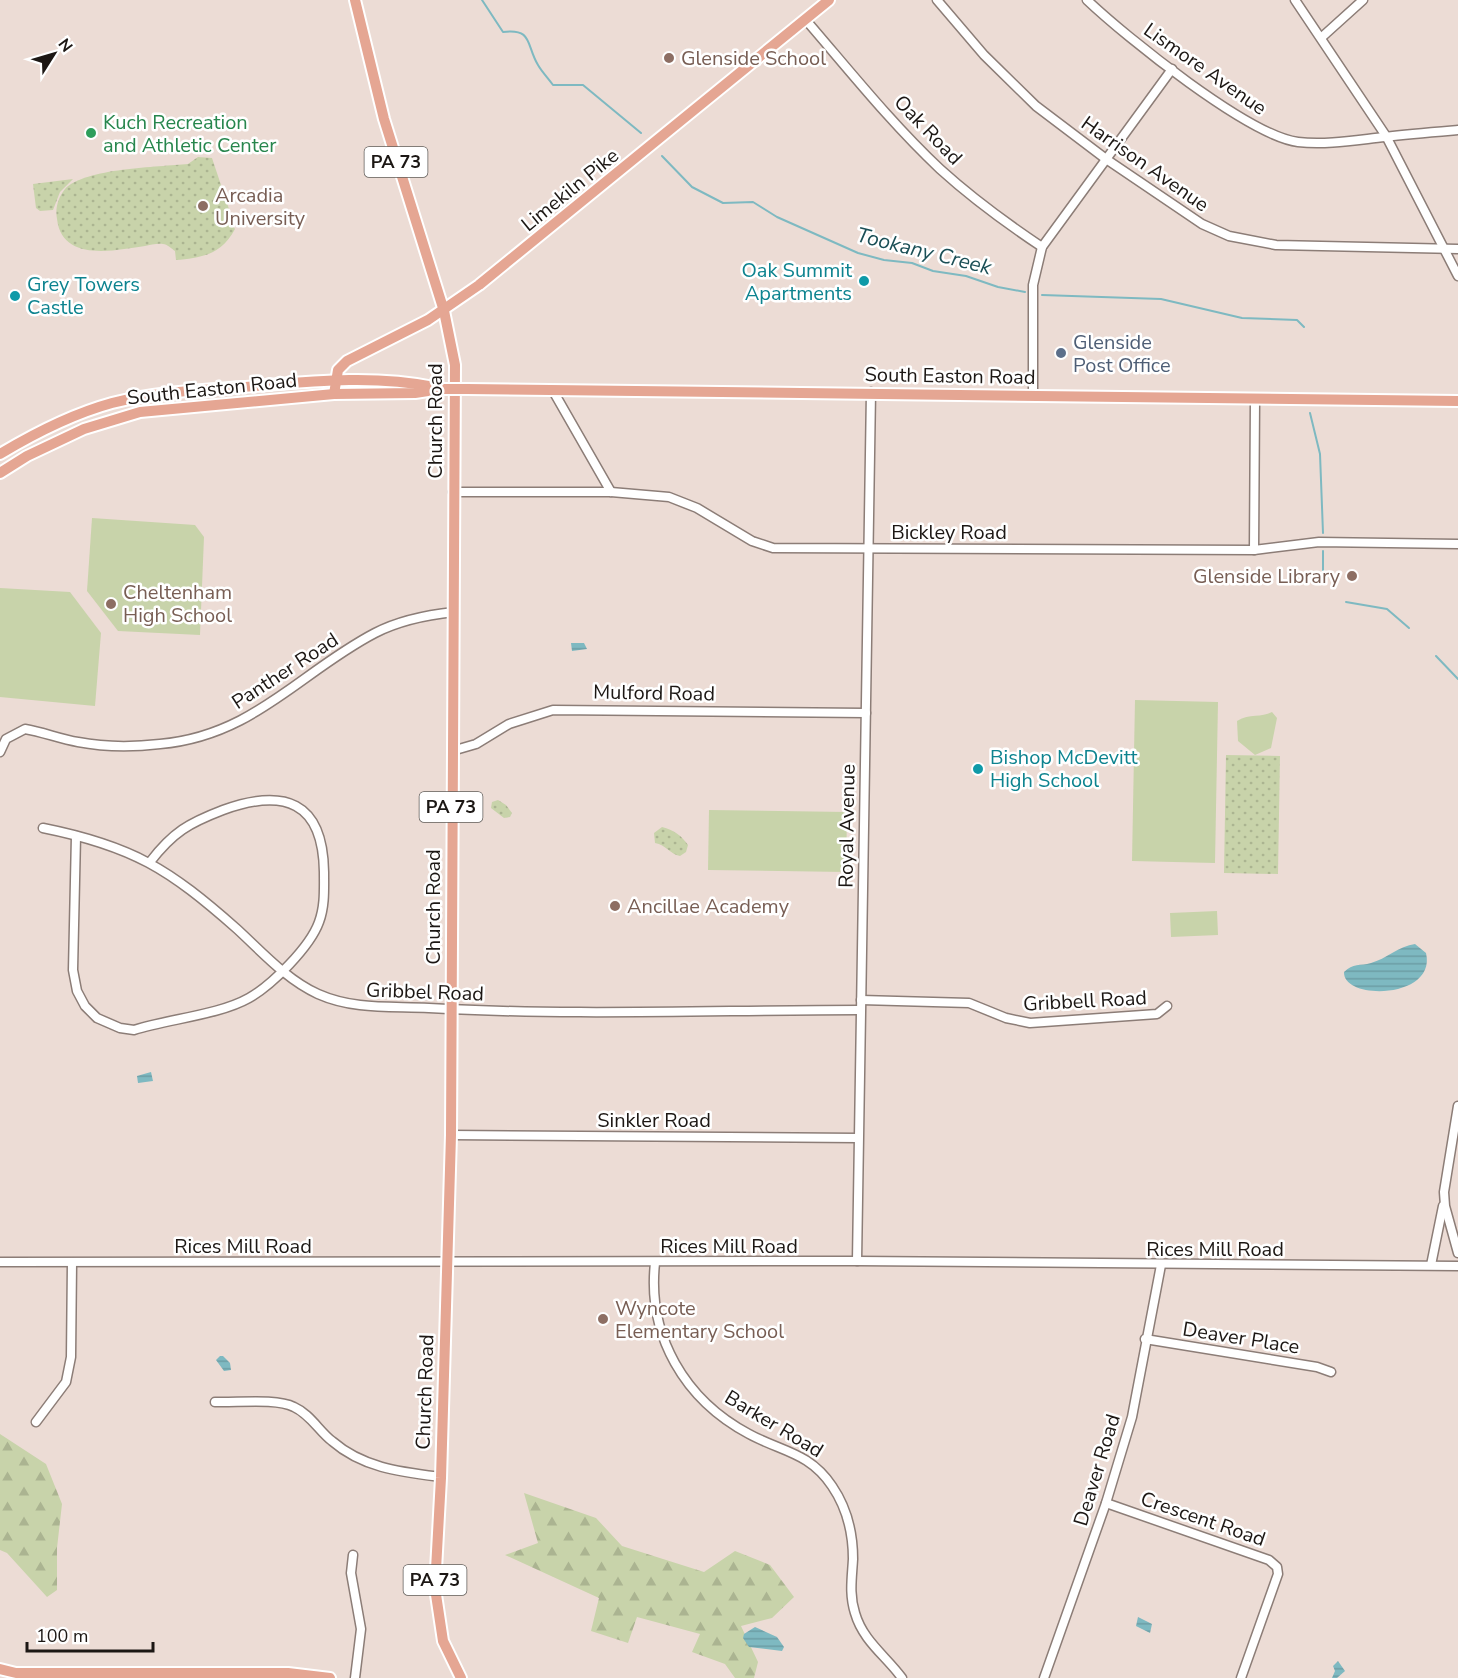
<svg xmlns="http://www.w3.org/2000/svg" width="1458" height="1678" font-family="'Nunito Sans',sans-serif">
  <defs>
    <pattern id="green-dots" width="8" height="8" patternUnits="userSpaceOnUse" patternTransform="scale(1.5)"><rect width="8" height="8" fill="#c8d3aa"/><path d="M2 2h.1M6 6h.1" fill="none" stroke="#abb491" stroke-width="1.8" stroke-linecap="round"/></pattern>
    <pattern id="forest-firs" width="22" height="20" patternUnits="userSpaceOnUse" patternTransform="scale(1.5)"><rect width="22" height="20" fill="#c8d3aa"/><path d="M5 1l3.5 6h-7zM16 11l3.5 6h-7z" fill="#abb491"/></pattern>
    <pattern id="water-rules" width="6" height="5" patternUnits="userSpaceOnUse" patternTransform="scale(1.5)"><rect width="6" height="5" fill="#7eb9c1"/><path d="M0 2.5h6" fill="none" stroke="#6c9ea5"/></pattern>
  </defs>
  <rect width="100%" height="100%" fill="#ecdcd5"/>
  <g fill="url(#green-dots)">
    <path d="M 198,157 L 212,158 L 232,218 L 231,223 L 235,229 C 222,254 202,258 176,260 L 175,251 C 172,249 167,244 163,244 C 158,243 150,245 145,246 C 116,250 62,263 57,219 C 55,208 58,198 65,189 C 85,168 158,167 188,164 Z"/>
    <polygon points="73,179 60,192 53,210 40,211 36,208 33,184"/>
    <polygon points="1226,755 1280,756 1278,874 1224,873"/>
    <polygon points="498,800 506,805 512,813 510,817 504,818 491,808 492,802"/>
    <path d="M 662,827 C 674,830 681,835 688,845 L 686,852 L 680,856 C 670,854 666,845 655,843 L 654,833 Z"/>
  </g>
  <g fill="url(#forest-firs)">
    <polygon points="0,1434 46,1464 62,1504 57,1548 57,1590 47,1597 7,1553 0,1550"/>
    <polygon points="524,1493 596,1518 622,1546 704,1572 735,1551 770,1565 794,1597 772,1618 741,1626 758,1662 754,1678 735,1678 725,1664 692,1652 700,1634 637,1617 628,1643 591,1631 599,1598 505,1555 538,1543"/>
  </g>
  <g fill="#c8d3aa">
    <polygon points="92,518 195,525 204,537 200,635 118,631 87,591"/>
    <polygon points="0,588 70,592 101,633 95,706 0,697"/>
    <polygon points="1135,700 1218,702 1215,863 1132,861"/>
    <path d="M 1272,712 L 1277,718 L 1271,748 L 1255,755 L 1238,741 L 1237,721 C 1250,713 1261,718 1272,712 Z"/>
    <polygon points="709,810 847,812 846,872 708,870"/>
    <polygon points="1217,911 1218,935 1171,937 1170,913"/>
  </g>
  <g fill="url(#water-rules)">
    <polygon points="571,643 584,643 587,649 572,651"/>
    <path d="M 1415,944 L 1426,953 C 1437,999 1343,1001 1344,972 C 1353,963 1360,966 1371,963 C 1386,959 1399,946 1415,944 Z"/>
    <polygon points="151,1072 153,1081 138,1083 137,1076"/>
    <polygon points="220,1356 223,1356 230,1363 231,1370 224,1371 216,1360"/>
    <polygon points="1138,1617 1152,1624 1150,1633 1136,1626"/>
    <polygon points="755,1627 777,1637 784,1647 782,1651 749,1647 743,1638 744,1634"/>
    <polygon points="1338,1661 1345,1671 1337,1678 1332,1678 1335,1671 1333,1666"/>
  </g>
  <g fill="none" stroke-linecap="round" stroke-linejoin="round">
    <g stroke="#7eb9c1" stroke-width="2">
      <path d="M 482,0 L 503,32 C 533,28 526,45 538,65 C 542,72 548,78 553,85 L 583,85 L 641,133"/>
      <polyline points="662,156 692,187 723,203 753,202 777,217 858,253 884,260 912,263 933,271 966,276 998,287 1025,292"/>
      <polyline points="1042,295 1161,299 1242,318 1297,320 1304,327"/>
      <polyline points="1310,413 1320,454 1323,533"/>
      <polyline points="1323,551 1323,576"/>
      <polyline points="1346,602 1387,609 1409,628"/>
      <polyline points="1436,656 1458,679"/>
    </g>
    <g stroke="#8c7d77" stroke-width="11">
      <g id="minor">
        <polyline points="937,0 984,55 1036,106 1106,159 1202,224 1229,236 1276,245 1458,249"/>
        <path d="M 1087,0 C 1126,37 1249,136 1298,142 C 1327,145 1356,140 1385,137 C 1409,134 1434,132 1458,130"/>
        <polyline points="1295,0 1386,136 1458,276"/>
        <path d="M 805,19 C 849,70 891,123 940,169 C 972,198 1006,223 1042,247"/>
        <polyline points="1322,37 1363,0"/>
        <polyline points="552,389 611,492"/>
        <polyline points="1033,396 1033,285 1042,247 1172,69"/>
        <polyline points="453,492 611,492 669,497 697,508 752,541 773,548 1254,550 1319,542 1458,544"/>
        <polyline points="1254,550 1255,400"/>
        <polyline points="452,751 476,744 509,724 553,710 866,713"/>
        <path d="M 0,752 L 6,739 L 25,729 C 43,732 60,739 78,742 C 104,747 134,747 160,744 C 253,736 300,672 375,633 C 400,620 426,615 454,612"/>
        <path d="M 43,828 C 133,846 169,869 237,929 C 262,952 287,980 318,994 C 354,1010 391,1006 429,1008 C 572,1016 717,1010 860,1010"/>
        <path d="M 76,836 L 73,970 L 77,991 L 85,1006 L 97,1018 L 120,1028 L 134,1030 C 168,1019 219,1015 249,998 C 272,985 310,947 319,922 C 325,906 324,889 324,872 C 323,801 284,788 223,810 C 189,823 173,832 150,862"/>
        <polyline points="861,1000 969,1003 1006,1018 1030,1023 1157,1014 1167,1006"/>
        <polyline points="1458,1106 1444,1192 1445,1206 1458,1253"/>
        <polyline points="451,1135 858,1138"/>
        <polyline points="857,1261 871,392"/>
        <polyline points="0,1262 857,1261 1458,1266"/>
        <path d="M 655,1263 C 647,1336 685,1400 749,1434 C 782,1452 809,1452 832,1486 C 847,1508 853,1532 853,1559 C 852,1578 849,1594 855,1613 C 863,1641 886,1656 902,1678"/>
        <polyline points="1431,1265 1443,1206"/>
        <polyline points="1145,1339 1317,1367 1331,1372"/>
        <path d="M 215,1402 C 236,1403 276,1398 294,1407 C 310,1414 319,1431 332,1441 C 363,1468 401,1472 441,1477"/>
        <polyline points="36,1422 66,1382 71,1357 72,1263"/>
        <polyline points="1106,1503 1269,1560 1277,1567 1278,1574 1241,1678"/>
        <polyline points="353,1555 351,1573 361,1629 355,1678"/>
        <polyline points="1044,1678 1106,1503 1132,1417 1161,1265"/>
      </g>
    </g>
    <g stroke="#fff" stroke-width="14">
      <g id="major">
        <polyline points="355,0 384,119 444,311 455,365 451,1135 441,1478 435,1588 443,1641 461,1678"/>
        <polyline points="467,389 1458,401"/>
        <polyline points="334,394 338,370 347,361 428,320 479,285 829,0"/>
        <path d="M 0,454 C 35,433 72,414 112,403 C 155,392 199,390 243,387 C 305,382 372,374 434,387"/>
        <polyline points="0,473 27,456 84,429 140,412 334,394 415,393 441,389"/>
        <polyline points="0,1669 16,1673 288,1673 330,1678"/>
      </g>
    </g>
    <use href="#minor" stroke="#fff" stroke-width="8"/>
    <use href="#major" stroke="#e5a693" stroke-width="10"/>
    <g stroke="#fff" stroke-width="14" stroke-linecap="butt">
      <polyline id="major-bridge" points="441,389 467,389"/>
    </g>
    <use href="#major-bridge" stroke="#e5a693" stroke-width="10"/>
  </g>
  <g fill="#8d6e63" stroke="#fff" stroke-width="2">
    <circle cx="669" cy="58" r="6"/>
    <circle cx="203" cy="206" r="6"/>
    <circle cx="1352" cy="576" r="6"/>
    <circle cx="111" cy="604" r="6"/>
    <circle cx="615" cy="906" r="6"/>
    <circle cx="603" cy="1319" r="6"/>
  </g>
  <circle fill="#2e9e5b" stroke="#fff" stroke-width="2" cx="91" cy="133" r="6"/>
  <g fill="#0f9aa8" stroke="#fff" stroke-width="2">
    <circle cx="864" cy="281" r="6"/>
    <circle cx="15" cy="296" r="6"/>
    <circle cx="978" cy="769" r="6"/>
  </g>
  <circle fill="#5c6f8a" stroke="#fff" stroke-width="2" cx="1061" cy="353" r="6"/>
  <g text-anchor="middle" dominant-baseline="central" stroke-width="5" stroke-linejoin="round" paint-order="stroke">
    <g fill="#fff" stroke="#605d5a" stroke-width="1.5">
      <rect x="364.5" y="147" width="63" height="30" rx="4.5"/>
      <rect x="419.5" y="792" width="63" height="30" rx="4.5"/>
      <rect x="403.5" y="1565" width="63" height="30" rx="4.5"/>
    </g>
    <g font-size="18" font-weight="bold" fill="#1c1714">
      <text x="396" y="162">PA 73</text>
      <text x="451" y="807">PA 73</text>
      <text x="435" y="1580">PA 73</text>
    </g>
    <g font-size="20" fill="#785e54" stroke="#fff" text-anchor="start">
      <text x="681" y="58">Glenside School</text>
      <text x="215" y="195">Arcadia<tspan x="215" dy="23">University</tspan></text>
      <text x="1340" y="576" text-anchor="end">Glenside Library</text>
      <text x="123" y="592">Cheltenham<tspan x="123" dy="23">High School</tspan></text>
      <text x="627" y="906">Ancillae Academy</text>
      <text x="615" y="1308">Wyncote<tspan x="615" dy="23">Elementary School</tspan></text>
    </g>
    <g font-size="20" fill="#1c1714" stroke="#fff">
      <text transform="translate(1205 69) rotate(35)">Lismore Avenue</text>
      <text transform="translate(928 130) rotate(46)">Oak Road</text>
      <text transform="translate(1145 164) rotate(35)">Harrison Avenue</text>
      <text transform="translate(570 190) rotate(-39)">Limekiln Pike</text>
      <text transform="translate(950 376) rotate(1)">South Easton Road</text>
      <text transform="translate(212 389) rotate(-6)">South Easton Road</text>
      <text transform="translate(435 421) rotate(-90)">Church Road</text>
      <text x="949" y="532">Bickley Road</text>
      <text transform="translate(285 671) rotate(-33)">Panther Road</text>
      <text transform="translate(654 693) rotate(1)">Mulford Road</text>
      <text transform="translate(847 826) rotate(-89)">Royal Avenue</text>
      <text transform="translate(433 907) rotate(-90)">Church Road</text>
      <text transform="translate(425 992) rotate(2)">Gribbel Road</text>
      <text transform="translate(1085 1001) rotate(-3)">Gribbell Road</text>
      <text x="654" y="1120">Sinkler Road</text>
      <text x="243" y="1246">Rices Mill Road</text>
      <text x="729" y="1246">Rices Mill Road</text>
      <text x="1215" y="1249">Rices Mill Road</text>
      <text transform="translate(1241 1338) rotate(9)">Deaver Place</text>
      <text transform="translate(425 1392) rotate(-88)">Church Road</text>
      <text transform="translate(774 1424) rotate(31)">Barker Road</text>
      <text transform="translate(1097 1470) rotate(-73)">Deaver Road</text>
      <text transform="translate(1203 1519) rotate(19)">Crescent Road</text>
    </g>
    <g font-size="20" fill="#27864d" stroke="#fff" text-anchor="start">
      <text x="103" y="122">Kuch Recreation<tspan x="103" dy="23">and Athletic Center</tspan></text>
    </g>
    <g font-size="20" fill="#0d838f" stroke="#fff" text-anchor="start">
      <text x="852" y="270" text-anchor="end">Oak Summit<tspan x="852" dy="23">Apartments</tspan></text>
      <text x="27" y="284">Grey Towers<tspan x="27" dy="23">Castle</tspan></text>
      <text x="990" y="757">Bishop McDevitt<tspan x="990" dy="23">High School</tspan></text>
    </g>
    <g font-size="20" fill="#4e5e75" stroke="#fff" text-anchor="start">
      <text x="1073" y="342">Glenside<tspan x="1073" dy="23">Post Office</tspan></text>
    </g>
    <g font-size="21" font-style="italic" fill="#1b4f56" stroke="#fff">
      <text transform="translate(924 251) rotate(14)">Tookany Creek</text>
    </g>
  </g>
  <g transform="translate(54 54) rotate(53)" stroke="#ffffff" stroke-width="4.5" paint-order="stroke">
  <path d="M0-4.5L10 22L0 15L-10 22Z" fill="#1c1714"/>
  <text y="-9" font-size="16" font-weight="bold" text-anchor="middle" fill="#1c1714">N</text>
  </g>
  <path d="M27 1642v9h126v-9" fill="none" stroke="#1c1714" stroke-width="3"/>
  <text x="36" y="1642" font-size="18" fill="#1c1714" stroke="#ffffff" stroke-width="4.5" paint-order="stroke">100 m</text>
</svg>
